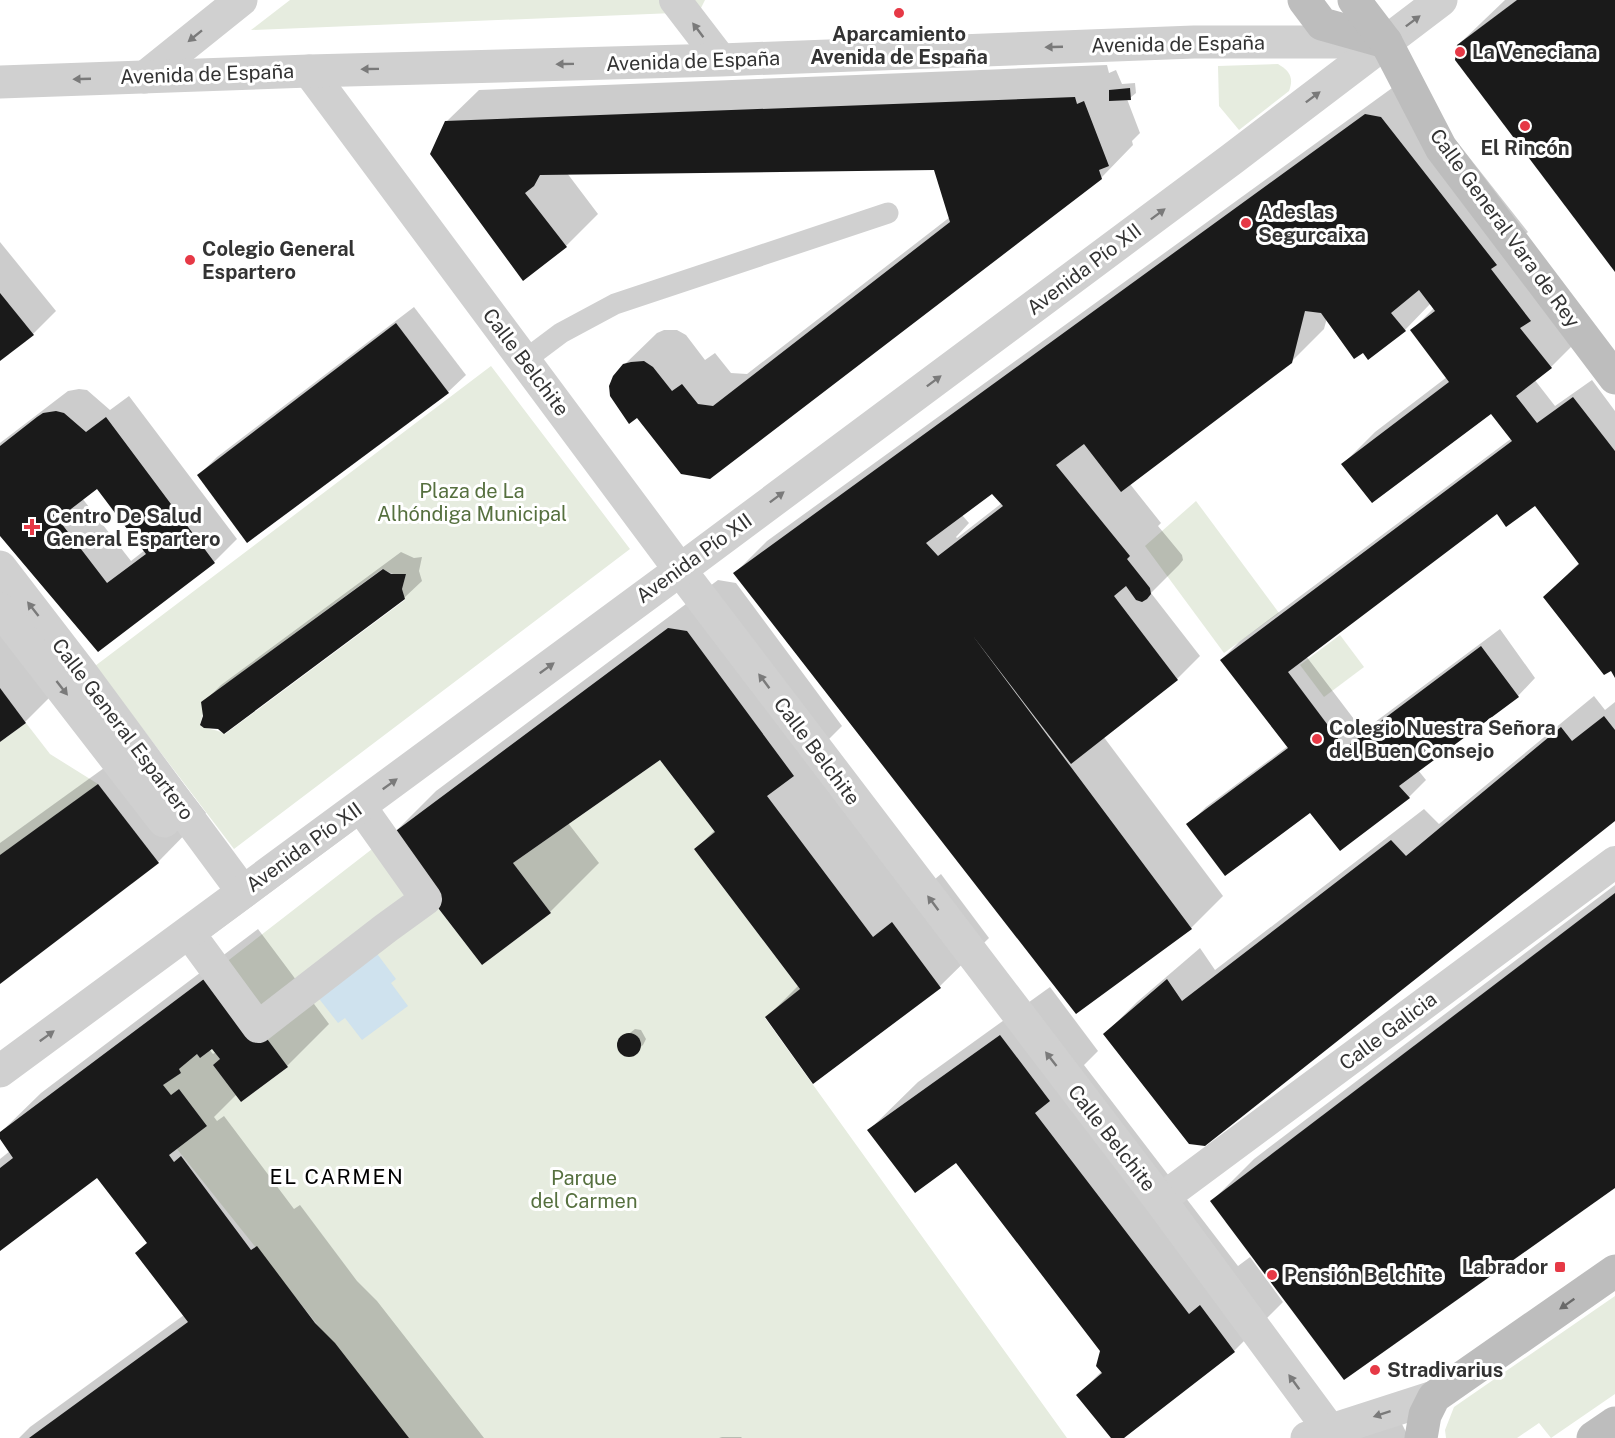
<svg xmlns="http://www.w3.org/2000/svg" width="1615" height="1438" font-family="'Public Sans',sans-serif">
  <rect width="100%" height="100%" fill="#fff"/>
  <g fill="#e6ecdf" fill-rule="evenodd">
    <polygon points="290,0 705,0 699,12 251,30"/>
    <path d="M 1278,64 C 1290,71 1294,78 1289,91 L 1239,130 L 1219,106 L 1218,66 Z"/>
    <path d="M 491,366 L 630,549 L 234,849 L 95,666 ZM 382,569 L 396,575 L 406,574 L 402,589 L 405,600 L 225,734 C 217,729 207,730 200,725 L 203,713 L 202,702 Z"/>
    <polygon points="1196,501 1279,613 1224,653 1145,546"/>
    <polygon points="1340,635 1364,667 1324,697 1300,665"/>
    <polygon points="26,723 50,754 98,784 0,858 0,742"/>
    <polygon points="660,760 715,832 694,849 800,989 765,1018 1067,1438 408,1438 177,1149 207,1126 179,1089 171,1095 163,1085 181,1073 179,1069 197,1054 200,1058 212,1049 220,1059 213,1065 241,1102 288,1067 216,970 385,839 482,965 551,913 513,863"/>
    <polygon points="1615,1296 1615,1394 1551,1438 1539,1423 1517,1438 1446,1438 1445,1430 1454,1407"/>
  </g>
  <polygon fill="#cfe2ee" points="372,947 396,979 391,983 408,1006 362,1040 345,1018 338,1023 313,991"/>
  <g fill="#0003" fill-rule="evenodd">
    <polygon points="1505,0 1615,0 1615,269 1458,45"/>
    <polygon points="1107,65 1109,73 1116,70 1122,84 1135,83 1136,93 1130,98 1127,99 1140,133 1132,141 1133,145 1101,178 709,478 624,365 657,333 664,330 677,330 686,335 705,360 715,353 731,373 747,374 950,217 935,169 567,173 598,214 566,246 446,122 479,90"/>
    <path d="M 1399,83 L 1413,86 L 1528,232 L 1523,236 L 1583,335 L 1551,367 L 1534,379 L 1555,406 L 1592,380 L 1615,411 L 1615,675 L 1545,597 L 1580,562 L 1535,503 L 1497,512 L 1306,656 L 1363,731 L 1500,629 L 1535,678 L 1518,696 L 1418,770 L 1426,780 L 1409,797 L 1188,825 L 1206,807 L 1288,746 L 1221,660 L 1239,642 L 1512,438 L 1499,409 L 1343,464 L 1375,432 L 1447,377 L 1412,330 L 1434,308 L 1431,303 L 1405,330 L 1363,351 L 1327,318 L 1324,329 L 1291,362 L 1130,484 L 1161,523 L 1158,526 L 1182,555 L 1183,560 L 1179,565 L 1151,593 L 1200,656 L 1177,679 L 1103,736 L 1223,896 L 1191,928 L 735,573 L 767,541 ZM 993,492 L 1002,503 L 957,538 L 956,537 L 969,523 L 962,515 Z"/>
    <polygon points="0,242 56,311 33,334 0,359"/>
    <polygon points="414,307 466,375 448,392 247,541 199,475 217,457"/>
    <path d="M 79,389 L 87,390 L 110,410 L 129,396 L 237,539 L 214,562 L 98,650 L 0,534 L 0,443 L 68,391 ZM 97,487 L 145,550 L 131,561 L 82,498 Z"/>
    <polygon points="401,552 414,558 422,557 419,571 422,581 404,598 204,716 203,703 221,685"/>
    <polygon points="0,577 73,674 25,722 0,741"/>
    <polygon points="718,580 736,583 842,726 818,750 922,890 941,874 989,938 940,986 813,1082 767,1017 799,985 696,849 715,830 660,758 568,823 599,863 550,912 387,840 436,791"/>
    <polygon points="1594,696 1605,710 1615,702 1615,819 1105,1034 1137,1002 1200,948 1215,970 1424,809 1439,824"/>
    <polygon points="147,737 206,813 158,862 0,982 0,843"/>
    <polygon points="1615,885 1615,1186 1212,1201 1254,1159"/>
    <path d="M 258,929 L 329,1024 L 287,1066 L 241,1100 L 237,1094 L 214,1117 L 217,1121 L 224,1116 L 294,1209 L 300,1205 L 357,1281 L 377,1301 L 484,1438 L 19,1438 L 30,1427 L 184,1315 L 148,1242 L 97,1176 L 0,1249 L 0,1159 L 10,1151 L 0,1133 L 41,1093 ZM 212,1047 L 216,1052 L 213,1054 L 209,1049 Z"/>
    <polygon points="1050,987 1098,1051 1084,1065 1238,1266 1250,1257 1283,1302 1234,1351 1122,1438 1113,1438 1078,1395 1102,1371 1101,1351 957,1161 869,1130 918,1082"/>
    <polygon points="635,1029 641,1030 646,1039 643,1045 631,1055 622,1052 619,1046 621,1040"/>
    <polygon points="1392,1404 1409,1438 1307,1438"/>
    <polygon points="722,1437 741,1437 742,1438 719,1438"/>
  </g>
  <g fill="#1a1a1a" fill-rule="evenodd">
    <polygon points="1517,0 1615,0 1615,272 1455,60 1457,45"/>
    <polygon points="1130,88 1131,100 1109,101 1109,90"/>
    <polygon points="1075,97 1077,104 1084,101 1109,166 1099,170 1102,179 710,479 681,474 637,418 629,424 610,396 609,386 613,376 623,364 631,362 644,361 653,367 672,391 682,384 698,404 713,406 950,222 934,170 540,175 534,186 525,193 567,247 523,281 430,154 445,121"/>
    <path d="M 1365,114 L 1381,117 L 1497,265 L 1491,269 L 1531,321 L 1520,328 L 1552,368 L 1516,396 L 1537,423 L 1573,397 L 1615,451 L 1615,678 L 1611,671 L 1604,675 L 1543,597 L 1579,564 L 1535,506 L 1506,527 L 1497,514 L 1288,672 L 1345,748 L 1481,646 L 1519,697 L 1399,786 L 1410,798 L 1340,851 L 1310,813 L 1225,876 L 1186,824 L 1288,748 L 1220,660 L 1512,441 L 1491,414 L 1372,503 L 1341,464 L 1449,382 L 1410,330 L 1435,311 L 1419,290 L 1391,313 L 1406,331 L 1368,360 L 1363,353 L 1354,359 L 1321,313 L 1305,311 L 1292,363 L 1121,492 L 1084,444 L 1056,465 L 1130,556 L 1127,559 L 1150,588 L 1151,594 L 1147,599 L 1142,602 L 1136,600 L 1126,586 L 1114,596 L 1178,680 L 1071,764 L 973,636 L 1192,929 L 1076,1014 L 733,573 ZM 992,494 L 1003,506 L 938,556 L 926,543 Z"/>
    <polygon points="0,293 34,335 0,361"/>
    <polygon points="396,323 449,393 247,543 197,475"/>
    <path d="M 56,411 L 64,413 L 86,432 L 106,417 L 215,563 L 98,652 L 0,536 L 0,446 L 37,417 L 43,413 ZM 97,489 L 146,554 L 107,583 L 58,519 Z"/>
    <polygon points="383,569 391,574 406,574 402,589 405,599 224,734 218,729 204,728 200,725 203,716 201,702"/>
    <polygon points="668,628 687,631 794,776 767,796 873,937 892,922 941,988 813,1084 765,1017 800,989 694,849 715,832 660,760 513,863 551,913 482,965 385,839"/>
    <polygon points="0,688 26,723 0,742"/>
    <polygon points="1604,716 1615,730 1615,821 1205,1146 1189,1144 1103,1034 1167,979 1182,1001 1391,840 1406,856 1561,727 1572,741"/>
    <polygon points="98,784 159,863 0,984 0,855"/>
    <polygon points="1615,893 1615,1188 1344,1380 1210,1201"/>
    <polygon points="216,970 288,1067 241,1102 213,1065 220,1059 212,1049 200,1058 197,1054 179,1069 181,1073 163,1085 171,1095 179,1089 207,1126 169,1155 174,1162 181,1156 251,1250 257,1246 315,1323 335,1343 409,1438 29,1438 188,1322 135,1253 147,1243 97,1178 0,1251 0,1168 13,1158 0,1139 0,1132"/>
    <circle cx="629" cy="1045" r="12"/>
    <polygon points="1000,1035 1050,1101 1035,1113 1189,1314 1200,1305 1235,1352 1124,1438 1111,1438 1076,1395 1102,1373 1096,1366 1100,1351 956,1163 915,1193 867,1130"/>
  </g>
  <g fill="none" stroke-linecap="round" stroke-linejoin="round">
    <polyline stroke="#d0d0d0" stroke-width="21" points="525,360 561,333 615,304 888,213"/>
    <g stroke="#d0d0d0" stroke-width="32">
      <polyline points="675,0 721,60"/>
      <polygon points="360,806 426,899 386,928 258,1027 189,933"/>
      <polyline points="1160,1200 1615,862"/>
    </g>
    <g stroke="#d0d0d0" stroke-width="33">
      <polyline points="309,71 680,570 1160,1200 1329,1429"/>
      <polyline points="145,77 241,0"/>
      <polyline points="0,82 309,71 721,60 1194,42 1369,42"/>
      <polyline points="0,567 80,671 243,892"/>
      <polyline points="0,609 164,821"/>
      <polyline points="0,1071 680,570 1232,159 1441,0"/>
      <polyline points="1307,1438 1434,1397"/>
    </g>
    <g stroke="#bdbdbd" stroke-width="33">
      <polyline points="1304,0 1322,24 1386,42"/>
      <polyline points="1354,0 1386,42 1441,148 1615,378"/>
      <polyline points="1421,1438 1425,1415 1434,1397 1615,1271"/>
      <polyline points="1593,1438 1615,1423"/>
    </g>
  </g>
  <defs><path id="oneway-solid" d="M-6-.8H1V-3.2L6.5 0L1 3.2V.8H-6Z" transform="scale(1.5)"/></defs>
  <g fill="#7a7a7a">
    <use href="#oneway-solid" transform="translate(1413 21) rotate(-37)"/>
    <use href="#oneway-solid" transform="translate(698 30) rotate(-127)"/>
    <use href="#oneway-solid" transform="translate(195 36) rotate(141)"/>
    <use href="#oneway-solid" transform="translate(1054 47) rotate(178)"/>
    <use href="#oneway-solid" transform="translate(565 64) rotate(179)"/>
    <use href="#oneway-solid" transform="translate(370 69) rotate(179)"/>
    <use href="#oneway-solid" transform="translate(82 79) rotate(178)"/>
    <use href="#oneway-solid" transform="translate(1313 97) rotate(-37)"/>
    <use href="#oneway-solid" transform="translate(1158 214) rotate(-37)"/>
    <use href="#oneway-solid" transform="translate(934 381) rotate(-37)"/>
    <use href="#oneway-solid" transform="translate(777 497) rotate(-37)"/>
    <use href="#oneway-solid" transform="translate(33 609) rotate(-128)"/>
    <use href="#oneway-solid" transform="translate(547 668) rotate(-36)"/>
    <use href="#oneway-solid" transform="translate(764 681) rotate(-127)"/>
    <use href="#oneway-solid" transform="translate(62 688) rotate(52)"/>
    <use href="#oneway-solid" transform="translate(390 784) rotate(-36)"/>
    <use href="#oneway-solid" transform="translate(933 903) rotate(-127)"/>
    <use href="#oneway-solid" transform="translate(47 1036) rotate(-36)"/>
    <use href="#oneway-solid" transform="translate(1051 1059) rotate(-128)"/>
    <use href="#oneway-solid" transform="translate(1294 1382) rotate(-126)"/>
    <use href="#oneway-solid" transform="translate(1382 1414) rotate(162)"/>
  </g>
  <use fill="#6a6a6a" href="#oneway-solid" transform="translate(1567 1304) rotate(145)"/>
  <g fill="#e63946" stroke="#fff" stroke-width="2">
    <circle cx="899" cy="13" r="6"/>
    <circle cx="1460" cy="52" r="6"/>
    <circle cx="1525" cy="126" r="6"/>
    <circle cx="1246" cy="223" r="6"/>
    <circle cx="190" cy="260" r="6"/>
    <path d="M29 518h6v6h6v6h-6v6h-6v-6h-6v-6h6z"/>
    <circle cx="1317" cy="739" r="6"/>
    <rect x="1554" y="1261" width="12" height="12" rx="3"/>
    <circle cx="1272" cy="1275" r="6"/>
    <circle cx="1375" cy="1370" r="6"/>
  </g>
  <g text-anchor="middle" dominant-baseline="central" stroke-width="6" stroke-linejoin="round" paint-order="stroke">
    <g font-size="20" font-weight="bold" fill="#333" stroke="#fff" text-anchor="start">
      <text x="899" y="34" text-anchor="middle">Aparcamiento<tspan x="899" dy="23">Avenida de España</tspan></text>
      <text x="1472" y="52">La Veneciana</text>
      <text x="1525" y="148" text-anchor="middle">El Rincón</text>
      <text x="1258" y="212">Adeslas<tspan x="1258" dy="23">Segurcaixa</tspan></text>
      <text x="202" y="249">Colegio General<tspan x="202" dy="23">Espartero</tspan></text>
      <text x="46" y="516">Centro De Salud<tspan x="46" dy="23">General Espartero</tspan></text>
      <text x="1329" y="728">Colegio Nuestra Señora<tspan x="1329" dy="23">del Buen Consejo</tspan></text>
      <text x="1548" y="1267" text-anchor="end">Labrador</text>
      <text x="1284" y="1275">Pensión Belchite</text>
      <text x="1387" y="1370">Stradivarius</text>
    </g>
    <g font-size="20" fill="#333" stroke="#fff">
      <text transform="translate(1178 44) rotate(-1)">Avenida de España</text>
      <text transform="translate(693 61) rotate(-2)">Avenida de España</text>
      <text transform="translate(207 74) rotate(-2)">Avenida de España</text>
      <text transform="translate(1505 228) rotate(54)">Calle General Vara de Rey</text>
      <text transform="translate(1084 269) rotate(-37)">Avenida Pío XII</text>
      <text transform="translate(526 362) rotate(53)">Calle Belchite</text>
      <text transform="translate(694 558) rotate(-36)">Avenida Pío XII</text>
      <text transform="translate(123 729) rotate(53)">Calle General Espartero</text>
      <text transform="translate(817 751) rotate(53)">Calle Belchite</text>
      <text transform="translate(304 847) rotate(-36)">Avenida Pío XII</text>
      <text transform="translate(1388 1031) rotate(-37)">Calle Galicia</text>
      <text transform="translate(1112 1138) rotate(52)">Calle Belchite</text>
    </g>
    <g font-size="20" fill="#56703f" stroke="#fff">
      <text x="472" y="491">Plaza de La<tspan x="472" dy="23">Alhóndiga Municipal</tspan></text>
      <text x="584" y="1178">Parque<tspan x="584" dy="23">del Carmen</tspan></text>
    </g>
    <g font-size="21" letter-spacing="1.5" fill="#000" stroke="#fff">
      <text x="337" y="1176">EL CARMEN</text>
    </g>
  </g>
</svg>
